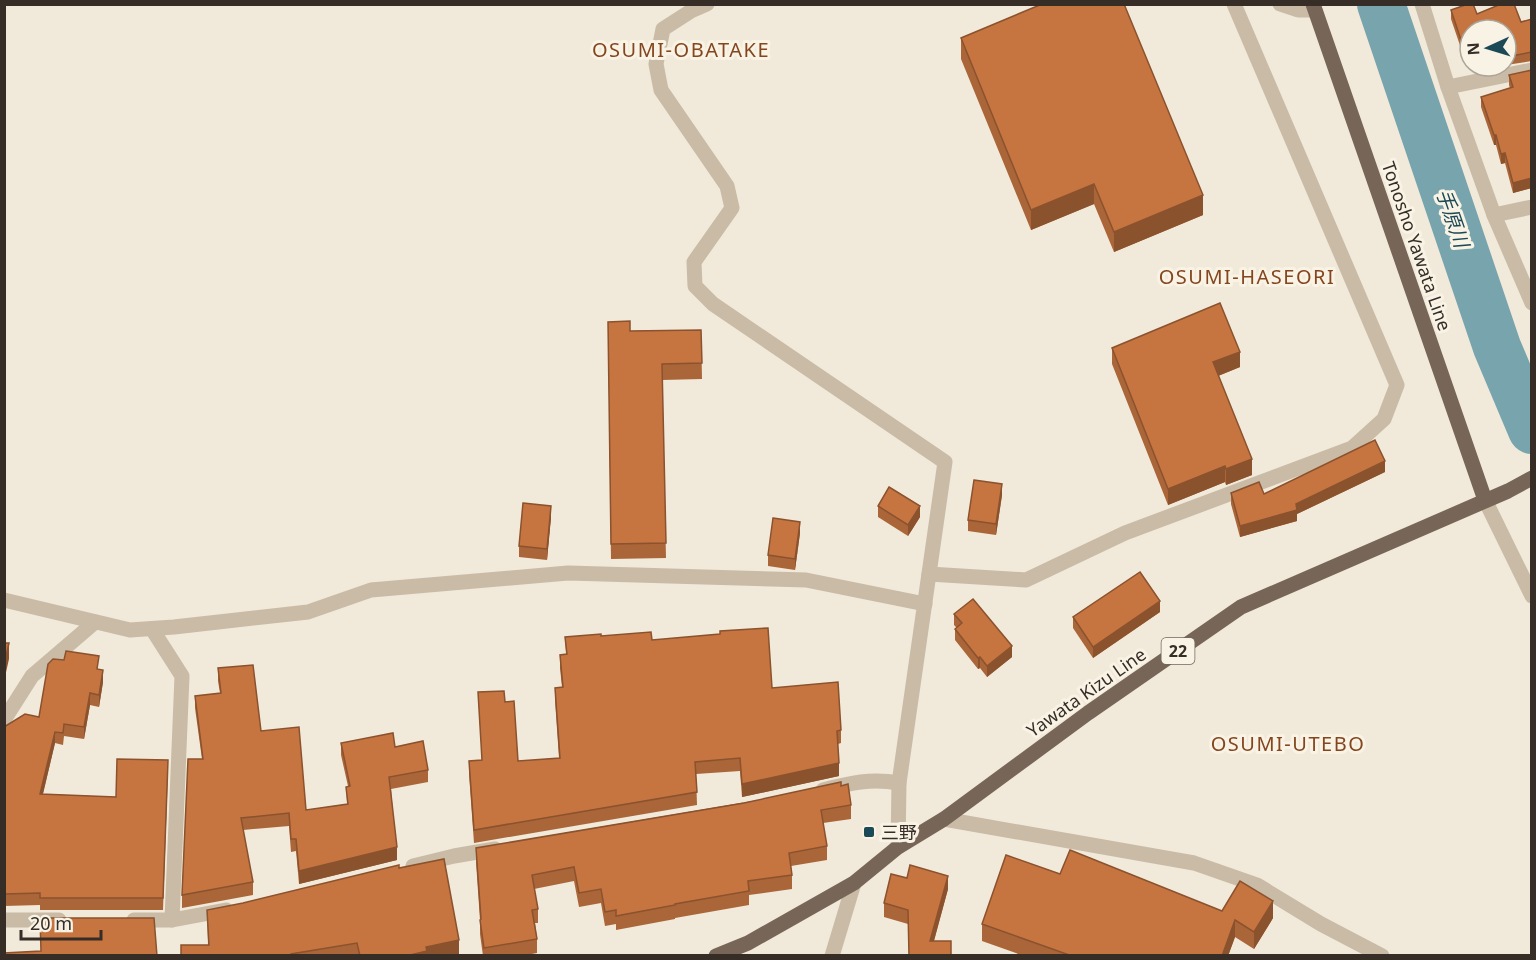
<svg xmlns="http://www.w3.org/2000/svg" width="1536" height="960" font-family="'Noto Sans','Noto Sans JP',sans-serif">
  <rect width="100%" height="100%" fill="#f1e9d9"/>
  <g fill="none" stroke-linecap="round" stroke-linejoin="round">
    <polyline stroke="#78a4ae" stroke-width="48" points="1381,4 1497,347 1532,430"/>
    <g stroke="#c9bba5" stroke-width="15">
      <polyline points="707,4 691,11 663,29 656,64 661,90 727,186 732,208 694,262 695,286 713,304 945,462 899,783 898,847"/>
      <polyline points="1280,4 1298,10 1315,10"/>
      <polyline points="1422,4 1448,87 1494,215 1532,303"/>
      <polyline points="1448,87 1532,70"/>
      <polyline points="1494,215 1532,207"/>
      <polyline points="1485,500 1532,596"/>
      <polyline points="929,574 1026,580 1125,533 1352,448 1384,419 1397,385 1234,4"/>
      <polyline points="4,600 130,630 174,627 308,612 371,590 568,573 806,580 925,604"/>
      <polyline points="152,629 182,676 172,920"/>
      <polyline points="4,720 32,676 95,622"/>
      <path d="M 823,790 C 850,783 871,778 899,783"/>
      <polyline points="944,819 1194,863 1257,885 1321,924 1382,956"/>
      <polyline points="413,866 454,856 495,849"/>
      <polyline points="4,920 59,920"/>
      <polyline points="134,920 172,920 226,910"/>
      <polyline points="832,956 854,883"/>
    </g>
    <g stroke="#776657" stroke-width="15">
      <polyline points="1313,4 1485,500"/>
      <polyline points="716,956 748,943 854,883 898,847 944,819 1088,713 1241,607 1508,491 1532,478"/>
    </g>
  </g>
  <g fill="#aa6538">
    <polygon points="1451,10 1521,22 1532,19 1532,61 1506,65 1506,30 1470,30 1470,62 1466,63 1451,19"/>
    <polygon points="961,38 1203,215 1114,252 1094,204 1031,230 961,59"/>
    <polygon points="1532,70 1532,188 1513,193 1505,163 1501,164 1496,145 1494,145 1481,107 1481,97 1510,88 1509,85 1509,75"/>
    <polygon points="608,322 630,331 701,330 702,379 662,380 666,558 611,559"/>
    <polygon points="1112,348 1240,367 1218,376 1252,475 1226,485 1225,482 1168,505 1112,364"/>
    <polygon points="1385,472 1297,514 1297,521 1240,537 1231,504 1231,493 1264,494"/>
    <polygon points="1002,495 996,535 968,531 968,520"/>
    <polygon points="878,506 920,517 908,536 878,517"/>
    <polygon points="551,517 547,560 519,557 519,546"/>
    <polygon points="800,533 795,570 768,566 768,555"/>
    <polygon points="1160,612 1093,658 1073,628 1073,617"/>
    <polygon points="954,614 1012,657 987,677 980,668 978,669 955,640 955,629 957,628 954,625"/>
    <polygon points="601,636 652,640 772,688 841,730 841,743 838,744 839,776 742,797 740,771 696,774 697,805 474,843 469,774 469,761 482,760 478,692 505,702 518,761 559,758 555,700 555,688 562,687 560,668 560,655 566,654 565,637"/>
    <polygon points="218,668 261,731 306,810 347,804 346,787 348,786 341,755 341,743 395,747 428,770 428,782 391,789 397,860 299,884 296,851 291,852 289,826 243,830 253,882 253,895 182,908 182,895 202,759 195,708 195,696 220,693 218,681"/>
    <polygon points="99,669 103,682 99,707 90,705 84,739 64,736 63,745 55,743 43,794 116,797 168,771 163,910 40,910 40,905 4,906 4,727 39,717"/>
    <polygon points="841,786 851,805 851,819 823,823 827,846 827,860 791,866 792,875 792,889 749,895 749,905 675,918 675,919 616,930 616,924 605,926 601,903 579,907 574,881 534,889 538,909 538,923 535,923 537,939 537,953 521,956 483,956 480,934 480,920 476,862 476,848"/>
    <polygon points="399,868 459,954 451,956 181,956 208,945 207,910 243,903"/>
    <polygon points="1060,874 1222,911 1273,918 1254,949 1235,937 1228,956 1024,956 982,941 982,924"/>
    <polygon points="948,889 934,941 908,924 884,917 884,903"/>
  </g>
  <g fill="#8b522e">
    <polygon points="1470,53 1470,62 1466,63 1466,55"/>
    <rect x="1494" y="135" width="2" height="10"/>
    <polygon points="1505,153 1505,163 1501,164 1501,154"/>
    <polygon points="1532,178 1532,188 1513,193 1513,183"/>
    <polygon points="1094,184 1094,204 1031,230 1031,210"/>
    <polygon points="1203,195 1203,215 1114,252 1114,232"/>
    <polygon points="1240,352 1240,367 1213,378 1213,362"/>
    <polygon points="1252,459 1252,475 1226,485 1226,469"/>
    <polygon points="1385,461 1385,472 1297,514 1297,521 1240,537 1240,526 1296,504"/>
    <polygon points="1225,466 1225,482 1168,505 1168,489"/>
    <polygon points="1002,484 1002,495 996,535 996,524"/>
    <polygon points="551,506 551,517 547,560 547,549"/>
    <polygon points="920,506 920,517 908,536 908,525"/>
    <polygon points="800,522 800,533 795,570 795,559"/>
    <polygon points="1160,601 1160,612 1093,658 1093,647"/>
    <polygon points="9,643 9,659 4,681 4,665"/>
    <polygon points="1012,646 1012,657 987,677 987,666"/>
    <polygon points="980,657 980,668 978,669 978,658"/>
    <polygon points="103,670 103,682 99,707 99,695"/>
    <polygon points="90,693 90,705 84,739 84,727"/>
    <polygon points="55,732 55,743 40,806 40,794"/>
    <polygon points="839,763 839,776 742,797 742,784"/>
    <polygon points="397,847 397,860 299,884 299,871"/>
    <polygon points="948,876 948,889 930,955 930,941"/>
    <polygon points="1273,901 1273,918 1254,949 1254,932"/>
    <polygon points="1235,920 1235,937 1228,956 1222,956"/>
    <polygon points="459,940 459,954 451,956 406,956 426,947"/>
  </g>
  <g fill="#c67541" stroke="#8b522e" stroke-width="1.5">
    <polygon points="1042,4 1124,4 1203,195 1114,232 1094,184 1031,210 961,38"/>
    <polygon points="1468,4 1473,4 1477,14 1501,4 1514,4 1521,22 1532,19 1532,52 1506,57 1506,30 1470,30 1470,53 1466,55 1451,10"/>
    <polygon points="1532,70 1532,178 1513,183 1505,153 1501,154 1496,135 1494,135 1481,97 1513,87 1509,75"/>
    <polygon points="1220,303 1240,352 1213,362 1252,459 1226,469 1225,466 1168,489 1112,348"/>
    <polygon points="630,321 630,331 701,330 702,363 662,364 666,543 611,544 608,322"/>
    <polygon points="1375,440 1385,461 1296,504 1297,510 1240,526 1231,493 1259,482 1264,494"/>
    <polygon points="974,480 1002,484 996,524 968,520"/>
    <polygon points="889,487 920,506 908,525 878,506"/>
    <polygon points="523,503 551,506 547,549 519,546"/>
    <polygon points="773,518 800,522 795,559 768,555"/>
    <polygon points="1140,572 1160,601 1093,647 1073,617"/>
    <polygon points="973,599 1012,646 987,666 980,657 978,658 955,629 962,623 954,614"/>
    <polygon points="768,628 772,688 838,682 841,730 837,731 839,763 742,784 740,758 695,762 697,792 474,830 469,761 482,760 478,692 504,691 505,702 514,701 518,761 560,758 555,688 563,687 560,655 567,654 565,637 601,634 601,636 651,632 652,640 720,634 720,631"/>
    <polygon points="4,643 9,643 4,665"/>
    <polygon points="66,651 99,656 97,669 103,670 99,695 90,693 84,727 64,724 63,733 55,732 40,794 116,797 117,759 168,760 163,898 40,898 40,893 4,894 4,727 25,714 39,717 48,664 53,659 64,660"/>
    <polygon points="253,665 261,731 299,727 306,810 348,804 346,787 350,786 341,743 393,733 395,747 423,741 428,770 389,777 397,847 299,871 296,839 291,839 289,813 241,818 253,882 182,895 188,759 203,759 195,696 221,693 218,668"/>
    <polygon points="841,782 841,786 848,784 851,805 821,810 827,846 789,853 792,875 748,881 749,891 675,904 675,905 616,916 616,910 605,912 601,889 579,893 574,867 532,875 538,909 532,910 537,939 484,948 480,920 481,919 476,848 744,803"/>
    <polygon points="1070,850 1222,911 1240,881 1273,901 1254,932 1235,920 1222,956 1072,956 982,924 1006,855 1060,874"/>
    <polygon points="444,859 459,940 426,947 427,951 406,956 360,956 357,943 291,954 291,956 181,956 181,945 209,945 207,910 243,903 399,865 399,868"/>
    <polygon points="910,865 948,876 930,941 951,941 951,956 909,956 908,910 884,903 891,874 907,878"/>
    <polygon points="40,918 154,918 157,956 4,956 4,953 41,951"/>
  </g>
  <rect fill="#1c4956" stroke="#f9f3e5" stroke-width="2" x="863" y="826" width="12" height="12" rx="3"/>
  <g text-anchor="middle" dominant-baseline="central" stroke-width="6" stroke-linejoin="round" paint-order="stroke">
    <rect fill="#f9f3e5" stroke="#70685f" stroke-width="1.5" x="1161.5" y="638" width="33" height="26" rx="4.5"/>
    <g font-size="16" font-weight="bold" fill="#352d26">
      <text x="1178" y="651">22</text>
    </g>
    <g font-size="18" fill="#352d26" stroke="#f9f3e5">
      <text transform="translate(1417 246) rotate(71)">Tonosho Yawata Line</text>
      <text transform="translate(1086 692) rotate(-35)">Yawata Kizu Line</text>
    </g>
    <g font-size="18" fill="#352d26" stroke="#f9f3e5" text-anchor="start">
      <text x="881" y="832">三野</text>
    </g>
    <g font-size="20" letter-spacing="1.5" fill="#84461f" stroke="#f9f3e5">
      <text x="681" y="49">OSUMI-OBATAKE</text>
      <text x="1247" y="276">OSUMI-HASEORI</text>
      <text x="1288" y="743">OSUMI-UTEBO</text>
    </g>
    <g font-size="20" font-style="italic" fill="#1c4956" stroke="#f9f3e5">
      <text transform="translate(1453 218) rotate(71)">手原川</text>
    </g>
  </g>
  <rect width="1536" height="960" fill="none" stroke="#352d26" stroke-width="12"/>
  <g transform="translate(1488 48) rotate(266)"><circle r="28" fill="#f9f3e5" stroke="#aba499" stroke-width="1.5"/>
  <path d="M0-4.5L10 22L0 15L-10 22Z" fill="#1c4956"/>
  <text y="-9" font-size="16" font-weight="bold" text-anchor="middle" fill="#352d26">N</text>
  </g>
  <path d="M21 930v9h80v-9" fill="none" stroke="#352d26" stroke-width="3"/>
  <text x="30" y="930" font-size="18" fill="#352d26" stroke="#f9f3e5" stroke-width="4.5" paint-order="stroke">20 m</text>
</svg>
